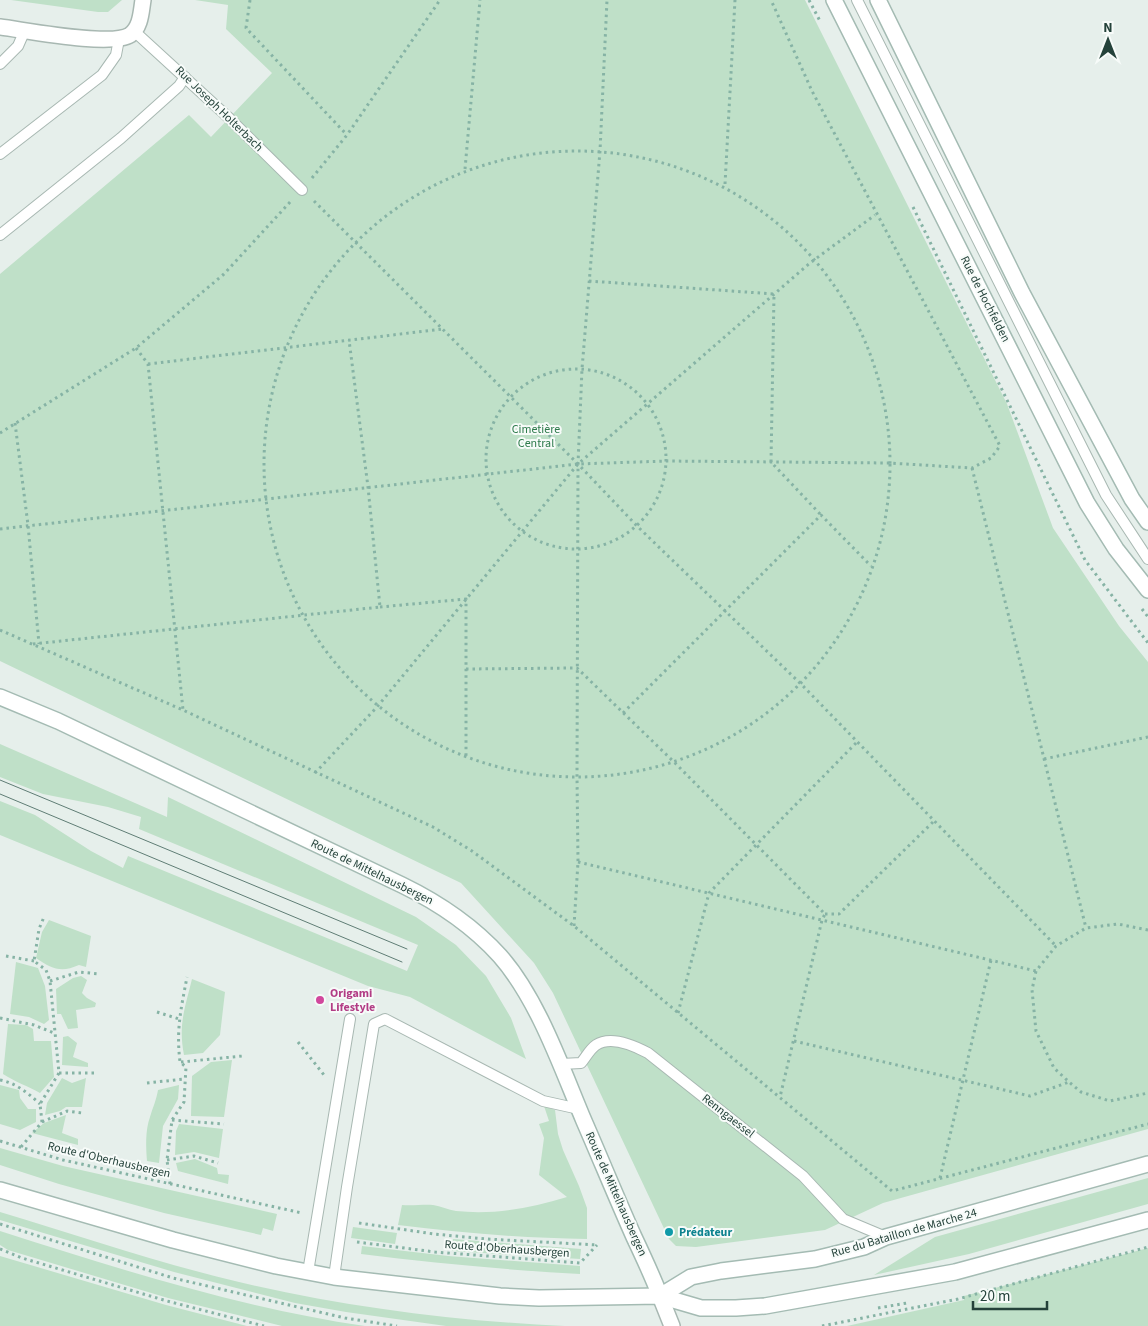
<svg xmlns="http://www.w3.org/2000/svg" width="1148" height="1326" font-family="'Source Sans 3',sans-serif">
  <rect width="100%" height="100%" fill="#e6efeb"/>
  <g fill="#bfe0c8">
    <polygon points="11,0 122,0 108,12 98,12"/>
    <polygon points="195,0 805,0 1007,404 1053,528 1119,626 1148,662 1148,1129 883,1203 825,1230 696,1247 676,1246 669,1239 553,993 534,963 461,883 0,661 0,274 189,115 211,137 272,73 226,29 228,5"/>
    <polygon points="0,744 167,817 168,797 416,917 456,945 486,976 511,1018 526,1059 410,997 368,986 0,835 0,801 35,815 91,851 123,868 128,856 407,971 418,945 139,829 141,817 108,807 43,794 0,777"/>
    <path d="M 49,920 L 91,936 L 86,967 L 79,965 C 61,973 52,969 36,958 L 42,932 Z"/>
    <polygon points="16,962 38,968 45,986 49,1020 44,1024 29,1017 10,1014"/>
    <polygon points="81,976 87,980 82,993 87,998 96,1003 95,1007 76,1010 78,1028 68,1029 61,1014 57,1014 56,989 73,978"/>
    <path d="M 192,979 L 225,992 L 220,1035 L 203,1053 L 184,1055 C 178,1025 185,1008 192,979 Z"/>
    <path d="M 8,1024 L 26,1025 L 33,1029 L 34,1041 L 51,1041 L 54,1077 L 40,1093 C 28,1086 15,1082 3,1074 Z"/>
    <polygon points="68,1036 77,1043 73,1057 88,1063 88,1067 62,1065 63,1037"/>
    <polygon points="232,1060 224,1117 191,1116 192,1076 211,1062"/>
    <polygon points="62,1078 72,1083 86,1078 82,1107 66,1107 60,1111 45,1115 47,1103"/>
    <polygon points="0,1085 19,1090 20,1098 28,1109 36,1109 36,1122 20,1130 0,1124"/>
    <path d="M 179,1085 L 178,1099 L 163,1126 L 159,1163 L 147,1161 C 146,1147 145,1131 150,1117 C 153,1107 156,1101 158,1090 Z"/>
    <path d="M 544,1106 L 555,1110 L 558,1134 L 563,1150 L 579,1186 L 587,1208 L 587,1239 C 523,1238 461,1233 398,1225 L 402,1205 C 413,1206 424,1204 433,1205 C 441,1206 448,1210 456,1211 C 495,1215 530,1208 567,1197 L 539,1175 L 544,1138 L 539,1124 L 549,1121 Z"/>
    <polygon points="66,1115 62,1133 78,1139 78,1145 32,1133 44,1123"/>
    <polygon points="179,1124 223,1129 219,1158 194,1152 175,1155 176,1131"/>
    <polygon points="0,1148 63,1166 277,1214 273,1231 263,1228 261,1235 164,1213 59,1184 0,1165"/>
    <polygon points="195,1159 217,1168 218,1174 229,1175 228,1184 178,1171 176,1163"/>
    <polygon points="1148,1178 1148,1204 969,1254 874,1275 935,1237"/>
    <path d="M 0,1212 C 79,1236 159,1263 239,1282 C 346,1307 455,1321 565,1326 L 446,1326 L 346,1312 L 295,1303 L 174,1272 L 0,1220 Z"/>
    <polygon points="353,1227 397,1233 395,1244 351,1238"/>
    <path d="M 0,1231 C 119,1269 241,1308 365,1326 L 282,1326 L 168,1298 L 8,1250 L 0,1245 Z"/>
    <polygon points="453,1239 581,1249 580,1259 452,1251"/>
    <path d="M 362,1246 L 448,1256 L 580,1266 L 580,1274 C 506,1270 434,1263 361,1254 Z"/>
    <polygon points="1148,1248 1148,1326 847,1326 964,1300 964,1296"/>
    <polygon points="0,1256 166,1305 247,1326 0,1326"/>
  </g>
  <g fill="none" stroke-linecap="round" stroke-linejoin="round">
    <g stroke="#a8b8b2" stroke-width="12">
      <g id="lane">
        <polyline points="857,0 1106,495 1148,559"/>
        <polyline points="134,31 229,118 302,190"/>
        <polyline points="0,64 18,46 25,30"/>
        <polyline points="0,154 102,75 116,55 119,39"/>
        <polyline points="0,235 121,138 179,86 185,77"/>
        <path d="M 561,1064 L 581,1063 C 586,1057 590,1049 596,1045 C 611,1035 635,1046 648,1053 L 803,1176 L 843,1219 L 886,1237"/>
        <polyline points="308,1272 350,1019"/>
        <polyline points="334,1277 347,1187 374,1024 385,1019 543,1101 579,1109"/>
      </g>
    </g>
    <g stroke="#a8b8b2" stroke-width="18">
      <g id="street">
        <path d="M 0,27 C 25,30 111,47 130,35 C 141,27 141,12 143,0"/>
        <polyline points="660,1296 672,1326"/>
      </g>
    </g>
    <g stroke="#a4bbb3" stroke-width="18">
      <g id="secondary">
        <polyline points="834,0 1087,503 1116,549 1148,590"/>
        <polyline points="878,0 1022,293 1132,499 1148,522"/>
        <path d="M 0,697 L 58,721 L 402,885 C 439,903 472,925 500,956 C 538,999 562,1069 584,1121 C 601,1160 617,1199 634,1237 C 643,1256 652,1275 660,1296"/>
        <polyline points="0,1190 173,1240 276,1266 334,1277 500,1296 539,1298 660,1296 701,1308 736,1308 765,1306 955,1272 1148,1220"/>
        <polyline points="660,1296 691,1277 721,1271 815,1259 864,1247 886,1237 1148,1164"/>
      </g>
    </g>
    <g stroke="#86b3a5" stroke-width="3" stroke-dasharray="2.5 4" stroke-linecap="butt">
      <polyline points="250,0 246,28 347,135"/>
      <polyline points="809,0 821,23"/>
      <circle cx="577" cy="464" r="313"/>
      <polyline points="465,169 480,0"/>
      <polyline points="312,178 347,135 440,0"/>
      <polyline points="725,184 735,0"/>
      <polyline points="314,201 578,464 637,526 803,686 1056,946"/>
      <polyline points="913,207 1085,560 1148,643"/>
      <polyline points="589,281 774,294 771,462 821,515"/>
      <polyline points="136,348 148,364 183,710"/>
      <polyline points="148,364 443,329"/>
      <circle cx="576" cy="459" r="90"/>
      <polyline points="15,423 28,525 39,644"/>
      <polyline points="0,433 136,348 224,274 291,201"/>
      <polyline points="972,468 1086,928"/>
      <polyline points="0,529 578,464 667,461 889,463 972,468 991,458 1000,446 812,91 771,0"/>
      <polyline points="380,607 466,599 466,757"/>
      <polyline points="1142,609 1148,617"/>
      <polyline points="0,630 183,710 433,827 472,851 574,926 892,1191 1148,1124"/>
      <polyline points="33,644 380,607 368,487 349,340"/>
      <polyline points="466,669 577,668 675,763 825,914 822,920 780,1097"/>
      <polyline points="623,713 821,515 871,566"/>
      <polyline points="1044,759 1148,737"/>
      <polyline points="315,773 377,707 578,464 810,263 875,215"/>
      <polyline points="578,862 1036,971"/>
      <polyline points="825,914 839,914 934,821"/>
      <polyline points="574,926 578,862 577,776 578,464 582,369 600,151 607,0"/>
      <polyline points="1148,930 1118,924 1086,928 1056,946 1036,971 1032,990 1036,1031 1054,1068 1069,1082 1081,1092 1110,1101 1148,1093"/>
      <polyline points="6,956 34,961"/>
      <polyline points="50,981 79,972 99,974"/>
      <polyline points="157,1012 179,1019"/>
      <polyline points="678,1013 709,893 857,742"/>
      <polyline points="0,1018 34,1025 54,1033"/>
      <polyline points="794,1041 1030,1096 1069,1082"/>
      <polyline points="298,1042 324,1075"/>
      <polyline points="181,1062 243,1056"/>
      <polyline points="59,1073 96,1073"/>
      <path d="M 0,1080 C 16,1083 28,1093 40,1104"/>
      <polyline points="147,1083 184,1079"/>
      <polyline points="172,1120 224,1124"/>
      <polyline points="42,1122 67,1111 82,1113"/>
      <polyline points="0,1141 63,1160 302,1213"/>
      <polyline points="21,1147 42,1122 40,1104 59,1073 50,981 46,970 34,961 39,929 44,917"/>
      <polyline points="167,1160 194,1156 218,1163"/>
      <polyline points="940,1178 991,960"/>
      <path d="M 170,1184 L 167,1160 L 172,1120 L 184,1102 L 186,1067 L 180,1062 C 176,1029 181,1009 187,977"/>
      <polyline points="359,1223 434,1234 486,1239 598,1245"/>
      <polyline points="0,1224 173,1278 345,1318 397,1326"/>
      <polyline points="357,1242 435,1252 580,1263 597,1245"/>
      <polyline points="0,1249 22,1258 167,1301 264,1326"/>
      <polyline points="878,1308 907,1303"/>
      <polyline points="822,1326 958,1299 1148,1247"/>
    </g>
    <use href="#lane" stroke="#fff" stroke-width="10"/>
    <use href="#street" stroke="#fff" stroke-width="15"/>
    <use href="#secondary" stroke="#fff" stroke-width="15"/>
    <g stroke="#5f7d75" stroke-width="1">
      <polyline points="0,780 407,949"/>
      <polyline points="0,794 402,962"/>
    </g>
  </g>
  <circle fill="#d1479c" stroke="#f7fbf9" stroke-width="2" cx="320" cy="1000" r="5"/>
  <circle fill="#0f9aa8" stroke="#f7fbf9" stroke-width="2" cx="669" cy="1232" r="5"/>
  <g text-anchor="middle" dominant-baseline="central" stroke-width="4" stroke-linejoin="round" paint-order="stroke">
    <g font-size="12" fill="#24423a" stroke="#f7fbf9">
      <text transform="translate(219 109) rotate(44)">Rue Joseph Holterbach</text>
      <text transform="translate(985 299) rotate(63)">Rue de Hochfelden</text>
      <text transform="translate(372 872) rotate(26)">Route de Mittelhausbergen</text>
      <text transform="translate(728 1116) rotate(38)">Renngaessel</text>
      <text transform="translate(109 1160) rotate(13)">Route d'Oberhausbergen</text>
      <text transform="translate(616 1194) rotate(66)">Route de Mittelhausbergen</text>
      <text transform="translate(904 1233) rotate(-16)">Rue du Bataillon de Marche 24</text>
      <text transform="translate(507 1249) rotate(4)">Route d'Oberhausbergen</text>
    </g>
    <g font-size="12" fill="#2d7a4b" stroke="#f7fbf9">
      <text x="536" y="429">Cimetière<tspan x="536" dy="14">Central</tspan></text>
    </g>
    <g font-size="12" font-weight="bold" fill="#b23c85" stroke="#f7fbf9" text-anchor="start">
      <text x="330" y="993">Origami<tspan x="330" dy="14">Lifestyle</tspan></text>
    </g>
    <g font-size="12" font-weight="bold" fill="#0d838f" stroke="#f7fbf9" text-anchor="start">
      <text x="679" y="1232">Prédateur</text>
    </g>
  </g>
  <g transform="translate(1108 40)" stroke="#f7fbf9" stroke-width="4" paint-order="stroke">
  <path d="M0-4L9 19L0 12L-9 19Z" fill="#24423a"/>
  <text y="-8" font-size="14" font-weight="bold" text-anchor="middle" fill="#24423a">N</text>
  </g>
  <path d="M973 1301v8h74v-8" fill="none" stroke="#24423a" stroke-width="2.5"/>
  <text x="980" y="1301" font-size="15" fill="#24423a" stroke="#f7fbf9" stroke-width="4" paint-order="stroke">20 m</text>
</svg>
